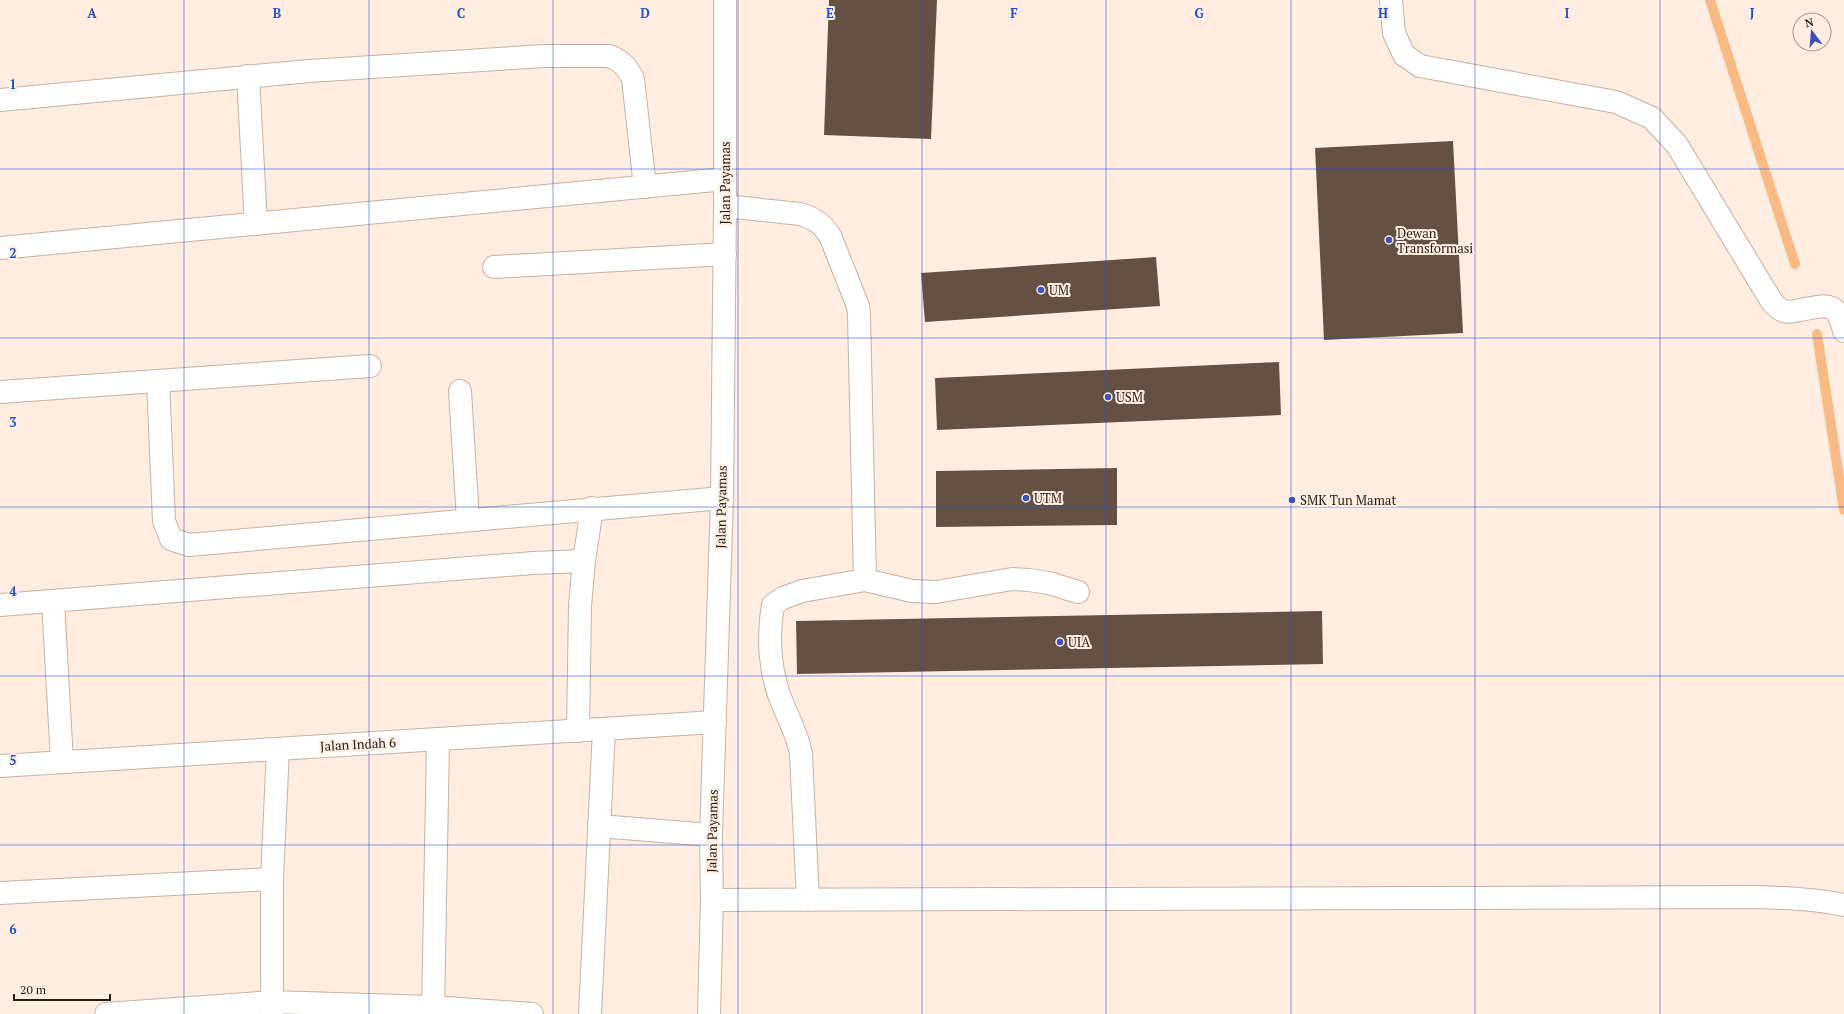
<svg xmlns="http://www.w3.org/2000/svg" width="1844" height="1014" font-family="'PT Serif',serif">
  <rect width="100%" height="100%" fill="#ffeee1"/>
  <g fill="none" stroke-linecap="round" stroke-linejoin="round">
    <g stroke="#f9ba83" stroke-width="10">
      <polyline points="1710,0 1795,264"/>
      <polyline points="1817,334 1844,510"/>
    </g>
  </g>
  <g fill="#635244">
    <polygon points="829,0 937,0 931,139 824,135"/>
    <polygon points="1453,141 1463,333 1324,340 1315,148"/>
    <polygon points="1156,257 1160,306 925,322 921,273"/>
    <polygon points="1279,362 1281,415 937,430 935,378"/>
    <polygon points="1117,468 1117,525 936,527 936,471"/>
    <polygon points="1322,611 1323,664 797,674 796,621"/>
  </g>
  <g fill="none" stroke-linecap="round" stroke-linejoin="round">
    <g stroke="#c6b3a3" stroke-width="24">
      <g id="minor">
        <path d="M 1391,0 L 1394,33 L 1404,55 L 1420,66 L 1616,102 L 1652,118 L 1677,145 L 1772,302 C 1776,306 1779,310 1784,311 C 1790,313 1795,311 1800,310 C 1828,305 1836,300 1844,331"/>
        <polyline points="248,76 256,224"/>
        <path d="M 0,100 L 309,71 L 544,56 L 609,56 C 622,61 627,67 633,79 L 645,187"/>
        <path d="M 725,206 L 800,214 C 815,218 824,225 831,238 L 858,306 L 859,315 L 865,580"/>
        <polyline points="0,248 725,179"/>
        <polyline points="494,267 725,254"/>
        <polyline points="158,381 164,521 171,539 189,545 722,498"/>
        <polyline points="460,391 468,520"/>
        <polyline points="0,392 370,366"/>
        <polyline points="584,561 592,508"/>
        <polyline points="53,601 62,762"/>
        <polyline points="0,605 533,563 584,561 580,606 578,731"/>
        <polyline points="0,766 715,722"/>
        <polyline points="599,826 711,835"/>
        <polyline points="0,893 272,879"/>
        <path d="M 712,900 L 1757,897 C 1786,898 1815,899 1844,905"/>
        <path d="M 808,900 L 801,754 C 798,736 790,722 783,705 C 770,675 767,638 773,605 L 783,598 L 802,591 L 865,580 L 912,591 L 936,592 L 1012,579 L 1029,580 L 1049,583 L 1078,592"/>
        <polyline points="106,1014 272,1002 433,1007 532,1014"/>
        <polyline points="272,1014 272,879 278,749"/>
        <polyline points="433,1014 438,739"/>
        <polyline points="590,1014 604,729"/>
      </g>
    </g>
    <g stroke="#c6b3a3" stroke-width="24">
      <polyline id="highway" points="709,1014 712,900 711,835 722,498 725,206 725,0"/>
    </g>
    <use href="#minor" stroke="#fff" stroke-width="22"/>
    <use href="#highway" stroke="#fff" stroke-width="22"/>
  </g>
  <path fill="none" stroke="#1d4ed8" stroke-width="1" stroke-opacity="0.55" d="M 184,0 L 184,1014M 369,0 L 369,1014M 553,0 L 553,1014M 738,0 L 738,1014M 922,0 L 922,1014M 1106,0 L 1106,1014M 1291,0 L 1291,1014M 1475,0 L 1475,1014M 1660,0 L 1660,1014M 0,169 L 1844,169M 0,338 L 1844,338M 0,507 L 1844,507M 0,676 L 1844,676M 0,845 L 1844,845"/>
  <g fill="#3f4fc3" stroke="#ffeee1" stroke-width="1.5">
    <circle cx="1389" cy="240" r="4"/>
    <circle cx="1041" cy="290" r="4"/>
    <circle cx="1108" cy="397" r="4"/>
    <circle cx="1026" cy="498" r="4"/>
    <circle cx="1292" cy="500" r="4"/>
    <circle cx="1060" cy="642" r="4"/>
  </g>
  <g text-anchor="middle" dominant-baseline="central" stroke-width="4" stroke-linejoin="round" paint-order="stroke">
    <g font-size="13" fill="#251d17" stroke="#ffeee1">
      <text transform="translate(725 183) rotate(-90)">Jalan Payamas</text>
      <text transform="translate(721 507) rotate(-89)">Jalan Payamas</text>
      <text transform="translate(358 744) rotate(-3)">Jalan Indah 6</text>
      <text transform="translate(712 831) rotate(-89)">Jalan Payamas</text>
    </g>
    <g font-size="13" fill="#251d17" stroke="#ffeee1" text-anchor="start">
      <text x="1397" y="233">Dewan<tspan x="1397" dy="15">Transformasi</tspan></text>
      <text x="1049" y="290">UM</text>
      <text x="1116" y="397">USM</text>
      <text x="1034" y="498">UTM</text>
      <text x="1300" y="500">SMK Tun Mamat</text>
      <text x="1068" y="642">UIA</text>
    </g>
  </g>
  <g font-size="13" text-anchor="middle" font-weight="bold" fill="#1d4ed8" stroke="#ffeee1" stroke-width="4" stroke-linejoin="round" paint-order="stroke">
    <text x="92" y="18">A</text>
    <text x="277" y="18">B</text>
    <text x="461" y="18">C</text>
    <text x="645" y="18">D</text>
    <text x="830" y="18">E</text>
    <text x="1014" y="18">F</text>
    <text x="1199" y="18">G</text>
    <text x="1383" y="18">H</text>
    <text x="1567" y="18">I</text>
    <text x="1752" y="18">J</text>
    <text x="13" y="89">1</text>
    <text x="13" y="258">2</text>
    <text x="13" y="427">3</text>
    <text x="13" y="596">4</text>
    <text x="13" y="765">5</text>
    <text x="13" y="934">6</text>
  </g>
  <g transform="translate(1812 32) rotate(344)"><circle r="19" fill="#ffeee1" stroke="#a89a90"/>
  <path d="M0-3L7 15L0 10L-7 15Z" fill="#3f4fc3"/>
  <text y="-6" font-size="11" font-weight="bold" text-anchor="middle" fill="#251d17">N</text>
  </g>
  <path d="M14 994v6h96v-6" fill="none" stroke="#251d17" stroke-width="2"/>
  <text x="20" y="994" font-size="12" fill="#251d17" stroke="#ffeee1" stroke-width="3" paint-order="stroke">20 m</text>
</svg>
